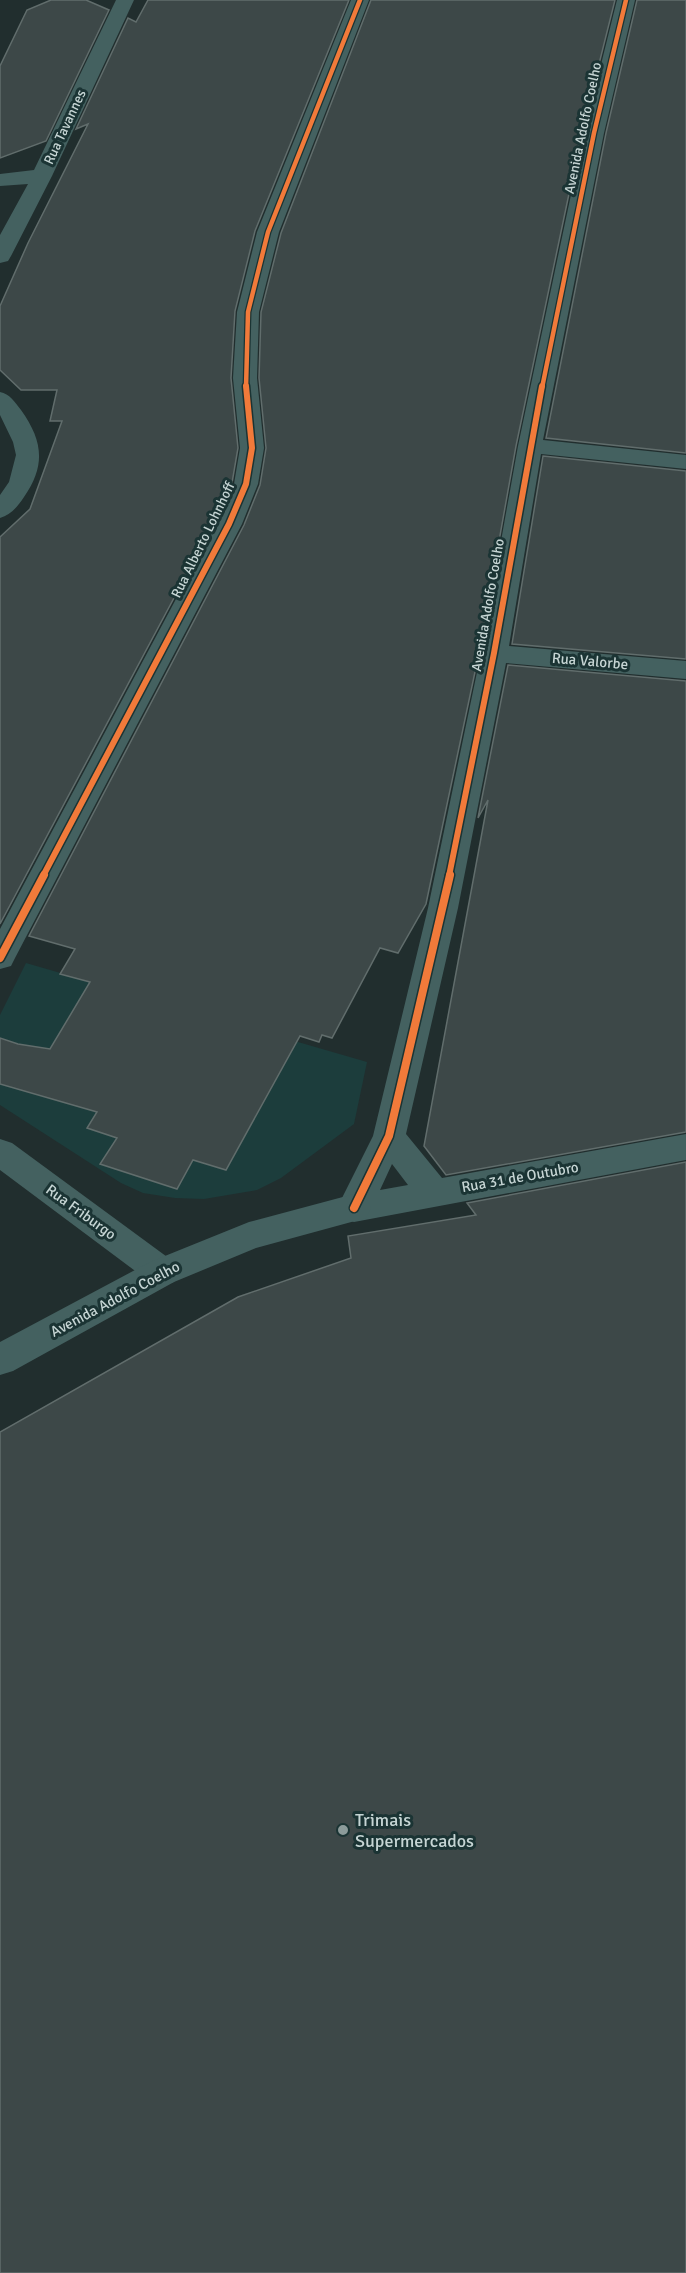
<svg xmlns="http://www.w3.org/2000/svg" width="686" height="2273" font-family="Signika,sans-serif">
  <rect width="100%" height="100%" fill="#212e2e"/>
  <polygon fill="#1c3d3c" points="26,963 367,1062 354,1124 281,1178 257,1190 204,1199 175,1198 143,1193 121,1183 0,1105 0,1015"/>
  <g fill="#3d4848" stroke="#616d6c" stroke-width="1.5">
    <polygon points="51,0 86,0 109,10 46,141 0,158 0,66 27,10"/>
    <polygon points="148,0 349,0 255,231 235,311 231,378 238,448 232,483 214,523 0,924 0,537 30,509 62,421 50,421 57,390 21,390 0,370 0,306 28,243 88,124 76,129 128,18 136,22"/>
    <polygon points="371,0 615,0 582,132 516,446 479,653 426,904 398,953 380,948 332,1038 322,1035 319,1042 300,1036 226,1170 193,1160 177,1189 100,1164 117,1138 87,1128 97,1112 0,1084 0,1038 18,1044 50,1049 90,982 60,974 75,949 29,936 244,525 260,485 266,448 259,378 261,312 281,233"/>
    <polygon points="637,0 686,0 686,453 546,438 606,133"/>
    <polygon points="543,456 686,471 686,659 512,644"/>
    <polygon points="508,665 686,681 686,1132 446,1175 424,1146 488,800 478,818"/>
    <polygon points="686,1162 686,2273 0,2273 0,1432 238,1297 351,1258 348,1236 476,1215 467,1203"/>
  </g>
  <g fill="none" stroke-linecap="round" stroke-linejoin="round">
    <g fill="#446160" fill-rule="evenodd">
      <polygon points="116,0 134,0 52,176 11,256 8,261 0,263 0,235 28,184 0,186 0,174 34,170"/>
      <polygon points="351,0 369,0 279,232 259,312 257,378 264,448 258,484 242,524 15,958 11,966 0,969 0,929 216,524 234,484 240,448 233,378 237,312 257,232"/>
      <path d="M 617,0 L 635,0 L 604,133 L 543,440 L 686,455 L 686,469 L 541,454 L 509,646 L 686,661 L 686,679 L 506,663 L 458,908 L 406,1134 L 442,1178 L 686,1134 L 686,1160 L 354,1222 L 342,1218 L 337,1208 L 373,1136 L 428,908 L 481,653 L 518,446 L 584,133 ZM 392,1164 L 408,1185 L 380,1190 Z"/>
      <path d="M 0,392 C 10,394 14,401 21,410 C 43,441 46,465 24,497 C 18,506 11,515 0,518 L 0,495 L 9,482 L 16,455 L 13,442 L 0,415 Z"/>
      <polygon points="0,1139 12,1143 174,1262 179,1272 174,1282 162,1286 150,1282 0,1170"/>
    </g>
    <polygon fill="#446160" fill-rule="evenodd" points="354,1194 366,1198 371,1208 366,1218 256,1248 174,1282 13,1371 0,1375 0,1342 150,1262 249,1222"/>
    <g stroke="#1b3434" stroke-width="7">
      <g id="cycleway-far2">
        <polyline points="246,388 248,312 268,232 360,0"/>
        <polyline points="542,388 594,133 626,0"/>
      </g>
    </g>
    <g stroke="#1b3434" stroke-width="9">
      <g id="cycleway-far1">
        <polyline points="43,876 229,524 246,484 252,448 246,386"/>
        <polyline points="449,876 494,653 542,386"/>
      </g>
    </g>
    <g stroke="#1b3434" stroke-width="11">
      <g id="cycleway">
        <polyline points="0,958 44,875"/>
        <polyline points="354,1208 389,1136 450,875"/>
      </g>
    </g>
    <use href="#cycleway-far2" stroke="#f17a3a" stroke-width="4.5"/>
    <use href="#cycleway-far1" stroke="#f17a3a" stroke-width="6"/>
    <use href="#cycleway" stroke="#f17a3a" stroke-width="8"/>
  </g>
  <circle fill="#8c9b9a" stroke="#1b3434" stroke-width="2" cx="343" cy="1830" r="6"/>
  <g text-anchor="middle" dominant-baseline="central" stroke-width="6" stroke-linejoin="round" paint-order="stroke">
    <g font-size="14" fill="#c6d5d4" stroke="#1b3434">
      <text transform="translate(65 127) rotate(-65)">Rua Tavannes</text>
      <text transform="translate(583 128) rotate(-78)">Avenida Adolfo Coelho</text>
      <text transform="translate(203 540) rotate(-64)">Rua Alberto Lohnhoff</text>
      <text transform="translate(488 605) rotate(-80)">Avenida Adolfo Coelho</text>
    </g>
    <g font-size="15" fill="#c6d5d4" stroke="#1b3434">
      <text transform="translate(590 661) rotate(5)">Rua Valorbe</text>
      <text transform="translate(520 1177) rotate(-10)">Rua 31 de Outubro</text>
      <text transform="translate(81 1212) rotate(36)">Rua Friburgo</text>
      <text transform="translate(115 1299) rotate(-28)">Avenida Adolfo Coelho</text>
    </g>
    <g font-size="18" fill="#c6d5d4" stroke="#1b3434" text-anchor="start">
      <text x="355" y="1820">Trimais<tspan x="355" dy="21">Supermercados</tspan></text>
    </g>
  </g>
</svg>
